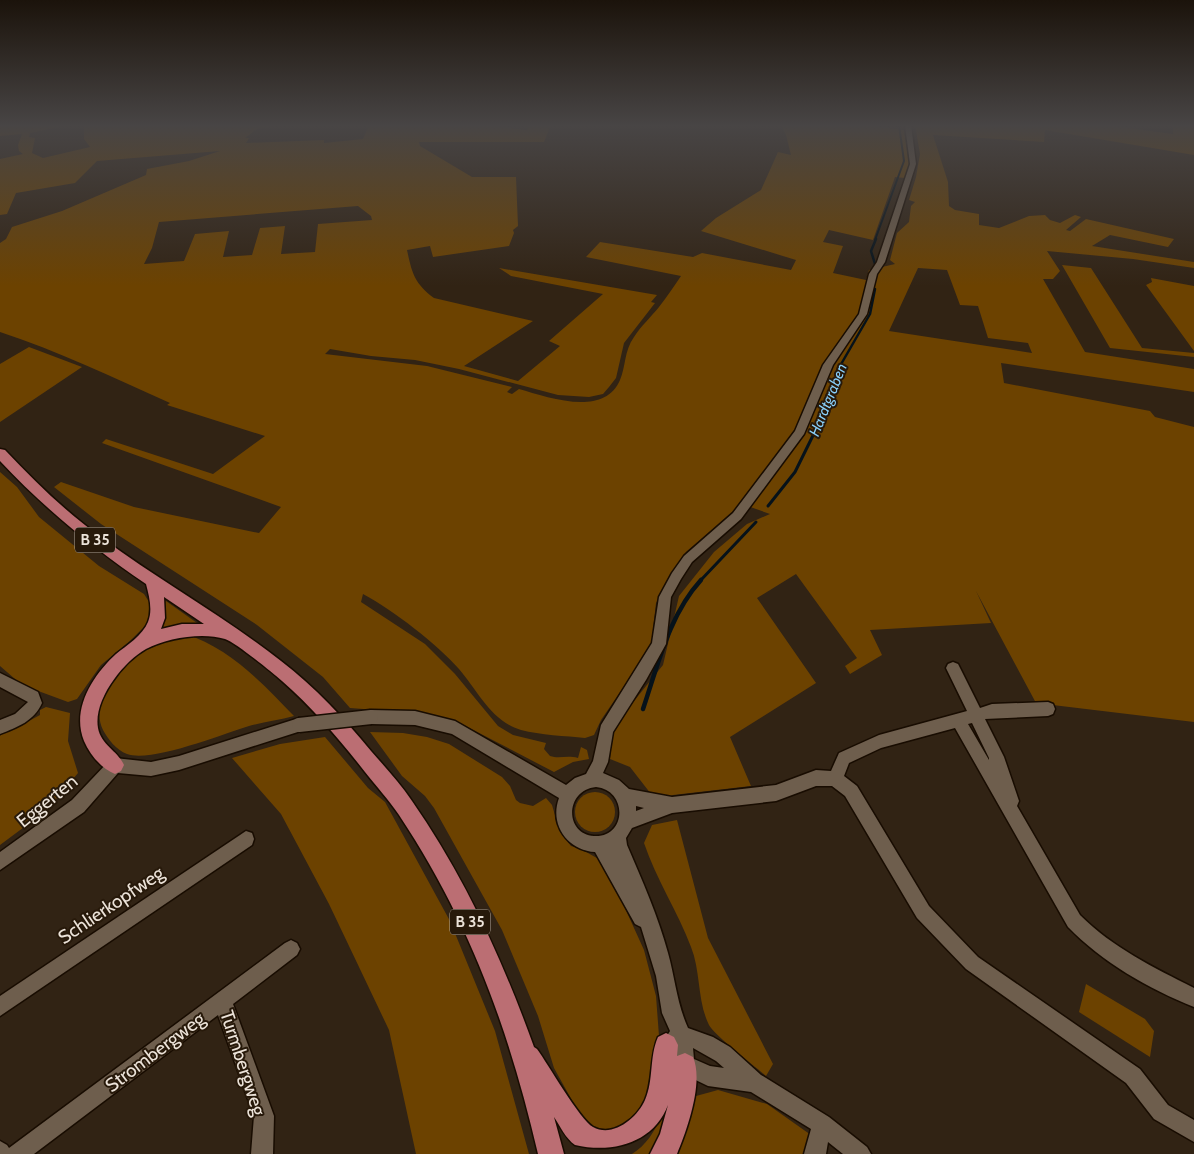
<svg xmlns="http://www.w3.org/2000/svg" width="1194" height="1154" font-family="Cabin,sans-serif">
  <rect width="100%" height="100%" fill="#312314"/>
  <g fill="#6c4200" fill-rule="evenodd">
    <path d="M 0,125 L 68,125 L 30,133 L 29,137 L 35,138 L 32,153 L 43,158 L 90,147 L 84,139 L 84,125 L 277,125 L 257,129 L 245,138 L 249,138 L 246,143 L 324,140 L 324,143 L 363,139 L 369,125 L 493,126 L 527,130 L 529,125 L 551,125 L 544,142 L 419,142 L 420,146 L 472,177 L 516,177 L 518,226 L 513,230 L 514,233 L 509,246 L 433,257 L 430,246 L 407,250 C 412,273 414,283 434,298 L 533,321 L 464,366 L 518,381 L 560,346 L 549,341 L 603,294 L 511,276 L 499,268 L 657,295 L 651,302 L 655,303 L 624,343 L 616,378 L 609,387 L 603,394 L 589,397 L 558,395 L 459,369 L 415,360 L 371,356 L 330,349 L 325,354 L 427,366 L 512,387 L 507,392 L 512,394 L 519,389 C 547,397 604,418 620,380 C 626,366 624,351 634,337 C 641,326 651,317 659,307 C 667,297 674,286 681,276 L 586,257 L 600,242 L 693,257 L 702,253 L 791,270 L 796,260 L 701,231 L 716,218 L 761,190 L 778,152 L 791,155 L 786,135 L 781,125 L 864,125 L 904,130 L 909,163 L 905,178 L 895,177 L 873,240 L 829,230 L 823,242 L 843,246 L 833,273 L 866,280 L 869,270 L 895,264 L 890,260 L 897,233 L 909,222 L 911,206 L 915,202 L 909,200 L 916,177 L 920,154 L 915,125 L 1106,125 L 1173,134 L 1173,125 L 1194,125 L 1194,155 L 1045,130 L 1044,142 L 933,135 L 948,182 L 949,206 L 955,210 L 979,214 L 979,225 L 999,228 L 1029,216 L 1045,215 L 1050,220 L 1060,223 L 1075,215 L 1081,217 L 1066,230 L 1070,231 L 1086,219 L 1174,239 L 1168,247 L 1110,235 L 1092,246 L 1194,262 L 1194,268 L 1133,259 L 1047,251 L 1060,271 L 1053,279 L 1043,279 L 1085,352 L 1194,369 L 1194,392 L 1001,363 L 1004,383 L 1150,411 L 1155,417 L 1194,427 L 1194,722 L 1036,703 L 976,591 L 991,623 L 870,630 L 882,655 L 850,674 L 845,666 L 857,658 L 796,574 L 757,598 L 816,683 L 730,737 L 751,786 L 673,795 L 666,798 L 651,794 L 630,767 L 610,759 L 613,727 L 663,665 L 679,596 L 714,552 L 747,524 L 770,514 L 742,504 L 686,552 L 656,603 L 651,647 L 601,720 L 594,735 L 585,738 C 566,736 540,735 521,730 C 491,721 478,691 459,669 C 437,644 393,610 363,594 L 361,602 L 425,644 L 455,674 L 498,726 L 513,735 L 546,743 L 544,749 L 550,756 C 559,759 567,755 578,758 L 581,747 L 587,750 L 589,759 L 573,762 L 554,772 L 454,720 L 429,714 L 350,708 L 323,677 L 257,625 L 101,524 L 54,487 L 61,482 L 134,507 L 259,533 L 281,507 L 102,443 L 106,439 L 213,474 L 265,436 L 167,405 L 170,403 C 114,378 58,351 0,332 L 0,243 L 6,239 L 12,227 L 62,211 L 146,175 L 147,169 L 189,161 L 220,151 L 97,161 L 75,183 L 16,193 L 7,214 L 0,215 L 0,159 L 23,154 L 19,151 L 18,145 L 22,134 L 0,136 ZM 358,206 L 371,216 L 372,220 L 318,224 L 315,252 L 281,254 L 285,226 L 260,228 L 252,255 L 223,257 L 229,231 L 195,234 L 184,261 L 144,264 L 152,248 L 159,222 ZM 918,268 L 947,270 L 960,305 L 978,306 L 988,338 L 1028,343 L 1032,353 L 889,331 Z"/>
    <polygon points="1062,265 1091,268 1142,348 1194,353 1194,357 1110,348"/>
    <polygon points="1151,278 1194,286 1194,351 1146,285 1152,282"/>
    <polygon points="29,347 82,367 0,422 0,364"/>
    <polygon points="0,472 17,487 39,517 99,566 144,594 151,605 147,624 131,640 101,665 77,699 68,702 22,685 0,666"/>
    <path d="M 166,601 L 197,623 L 195,625 C 180,624 169,626 156,632 L 163,602 Z"/>
    <path d="M 185,634 C 230,648 262,683 294,716 C 279,720 263,722 249,726 C 223,734 151,763 127,754 C 116,750 108,739 103,730 C 86,696 134,651 163,640 C 170,637 178,636 185,634 Z"/>
    <polygon points="46,707 70,713 68,741 78,773 47,810 0,845 0,734 10,731 40,715 40,710"/>
    <polygon points="370,732 403,733 427,737 449,744 502,777 510,786 516,800 520,803 533,806 546,798 552,805 560,832 571,846 579,848 604,862 644,950 656,996 659,1036 654,1085 634,1121 608,1133 596,1129 582,1118 569,1095 554,1068 538,1016 502,930 434,808 425,796 402,776"/>
    <polygon points="325,737 368,788 385,802 450,921 495,1031 529,1154 416,1154 389,1030 329,904 281,814 232,758 280,744"/>
    <circle cx="595" cy="812" r="20"/>
    <path d="M 677,820 L 708,938 L 773,1064 L 766,1076 C 756,1067 713,1034 709,1025 C 697,1001 701,972 691,947 C 678,912 656,879 644,843 L 652,825 Z"/>
    <polygon points="1086,984 1145,1019 1154,1031 1150,1057 1079,1012"/>
    <path d="M 678,1070 L 663,1133 L 651,1154 L 632,1154 C 660,1137 667,1098 678,1070 Z"/>
    <polygon points="718,1090 767,1104 811,1135 806,1154 670,1154 684,1115 696,1096"/>
  </g>
  <g fill="none" stroke-linecap="round" stroke-linejoin="round">
    <polyline stroke="#06121a" stroke-width="2" points="875,240 904,161 899,125"/>
    <g stroke="#06121a" stroke-width="2.5">
      <polyline points="875,264 871,251 876,239"/>
      <polyline points="834,388 840,366 870,314 875,289"/>
    </g>
    <g stroke="#06121a" stroke-width="3">
      <polyline points="768,506 795,472 830,401 834,387"/>
      <polyline points="700,581 756,522"/>
    </g>
    <path stroke="#06121a" stroke-width="4.5" d="M 643,709 C 658,665 669,615 701,580"/>
    <g stroke="#180c01" stroke-width="3">
      <g id="minor">
        <path d="M 905,125 L 911,125 L 916,164 L 885,262 L 877,274 L 867,314 L 833,365 L 804,434 L 741,519 L 692,562 L 681,579 L 671,597 L 666,644 L 646,680 L 613,732 L 608,762 L 603,773 L 619,780 L 629,789 L 672,797 L 776,785 L 816,770 L 831,771 L 839,753 L 879,735 L 967,711 L 946,668 L 948,664 L 953,662 L 958,664 L 980,708 L 992,704 L 1048,702 L 1053,704 L 1055,709 L 1053,714 L 1048,716 L 985,719 L 1004,757 L 1019,801 L 1017,806 L 1080,915 C 1113,948 1153,967 1194,988 L 1194,1007 C 1149,989 1102,962 1068,927 L 955,728 L 881,748 L 849,763 L 844,776 L 857,786 L 929,906 L 978,957 L 1140,1069 L 1168,1105 L 1194,1120 L 1194,1142 L 1154,1119 L 1126,1083 L 966,969 L 917,918 L 845,796 L 832,786 L 816,786 L 776,801 L 672,813 L 632,828 L 626,838 L 627,845 C 642,880 658,916 668,953 C 675,978 677,1004 688,1028 L 713,1037 L 730,1047 L 761,1075 L 829,1117 L 867,1147 L 871,1154 L 843,1154 L 828,1142 L 826,1154 L 804,1154 L 811,1129 L 751,1092 L 708,1086 L 675,1070 L 672,1063 L 674,1058 L 673,1048 L 668,1046 L 665,1039 L 670,1031 L 662,1013 L 656,976 L 641,927 L 635,924 L 595,852 C 568,850 549,825 559,798 L 452,734 L 415,725 L 371,724 L 366,722 L 364,717 L 366,712 L 371,710 L 415,711 L 455,721 L 566,785 L 575,778 L 586,774 L 593,761 L 601,725 L 652,643 L 659,597 L 672,573 L 684,556 L 733,513 L 795,431 L 823,365 L 859,314 L 869,274 L 877,262 L 910,164 ZM 972,723 L 989,758 L 989,760 L 968,724 ZM 596,787 C 628,790 627,838 594,836 C 564,834 565,790 596,787 ZM 636,806 L 644,808 L 636,811 ZM 693,1048 L 716,1061 L 724,1068 L 710,1066 L 694,1059 Z"/>
        <path d="M 0,673 L 38,692 L 42,703 C 34,721 18,727 0,734 L 0,720 L 15,714 L 28,702 L 0,687 Z"/>
        <polygon points="299,718 304,720 306,725 304,730 179,770 151,776 118,773 84,812 0,870 0,852 72,800 110,760 115,758 151,762 179,756"/>
        <polygon points="246,831 252,833 254,839 252,845 0,1016 0,996"/>
        <polygon points="291,940 297,943 300,949 297,955 233,1004 274,1116 273,1154 251,1154 254,1116 218,1015 34,1154 0,1154 0,1141 7,1145 9,1148 285,943"/>
      </g>
    </g>
    <g stroke="#180c01" stroke-width="3">
      <path id="primary" d="M 0,449 L 5,450 C 35,482 66,512 102,538 C 160,581 224,616 281,661 C 315,687 344,718 371,751 C 385,767 400,783 412,801 C 465,877 503,961 534,1047 L 537,1049 C 548,1064 580,1120 593,1127 C 613,1138 637,1118 645,1100 C 654,1080 649,1057 658,1037 L 666,1033 L 674,1037 L 678,1045 L 677,1056 L 685,1053 L 693,1057 C 704,1082 687,1130 677,1154 L 650,1154 L 660,1134 L 668,1105 C 654,1142 614,1154 575,1145 C 566,1139 560,1126 554,1117 L 564,1154 L 538,1154 C 509,1030 470,922 399,815 C 389,800 376,786 365,772 C 340,740 313,708 282,681 C 273,673 235,642 225,639 C 202,632 167,638 146,649 C 123,662 93,700 98,728 C 101,745 118,751 124,765 L 121,771 L 115,774 C 101,768 90,755 84,741 C 71,709 93,675 116,654 C 126,646 143,635 148,622 C 153,610 149,596 146,584 C 93,548 44,508 0,461 ZM 164,597 L 204,624 L 182,624 L 161,629 L 165,618 Z"/>
    </g>
    <use href="#minor" fill="#6e5e4d" fill-rule="evenodd"/>
    <use href="#primary" fill="#bb6e73" fill-rule="evenodd"/>
    <g stroke="#180c01" stroke-width="17" stroke-linecap="butt">
      <polyline id="minor-bridge" points="299,725 371,717"/>
    </g>
    <use href="#minor-bridge" stroke="#6e5e4d" stroke-width="14"/>
  </g>
  <linearGradient id="sky" x2="0" y2="1"><stop stop-color="#1b130b"/><stop offset="0.44" stop-color="#484545"/><stop offset="1" stop-color="#484545" stop-opacity="0"/></linearGradient>
  <rect width="1194" height="286" fill="url(#sky)"/>
  <g text-anchor="middle" dominant-baseline="central" stroke-width="4" stroke-linejoin="round" paint-order="stroke">
    <g font-size="15" font-style="italic" fill="#89cff9" stroke="#27190a">
      <text transform="translate(828 400) rotate(-68)">Hardtgraben</text>
    </g>
    <g fill="#27190a" stroke="#b1a69b" stroke-width="1">
      <rect x="75" y="527.5" width="40" height="25" rx="4"/>
      <rect x="450" y="909.5" width="40" height="25" rx="4"/>
    </g>
    <g font-size="15" font-weight="bold" fill="#ece3d9">
      <text x="95" y="540">B 35</text>
      <text x="470" y="922">B 35</text>
    </g>
    <g font-size="19" fill="#ece3d9" stroke="#27190a">
      <text transform="translate(47 801) rotate(-39)">Eggerten</text>
      <text transform="translate(111 905) rotate(-34)">Schlierkopfweg</text>
      <text transform="translate(155 1052) rotate(-37)">Strombergweg</text>
      <text transform="translate(243 1063) rotate(72)">Turmbergweg</text>
    </g>
  </g>
</svg>
